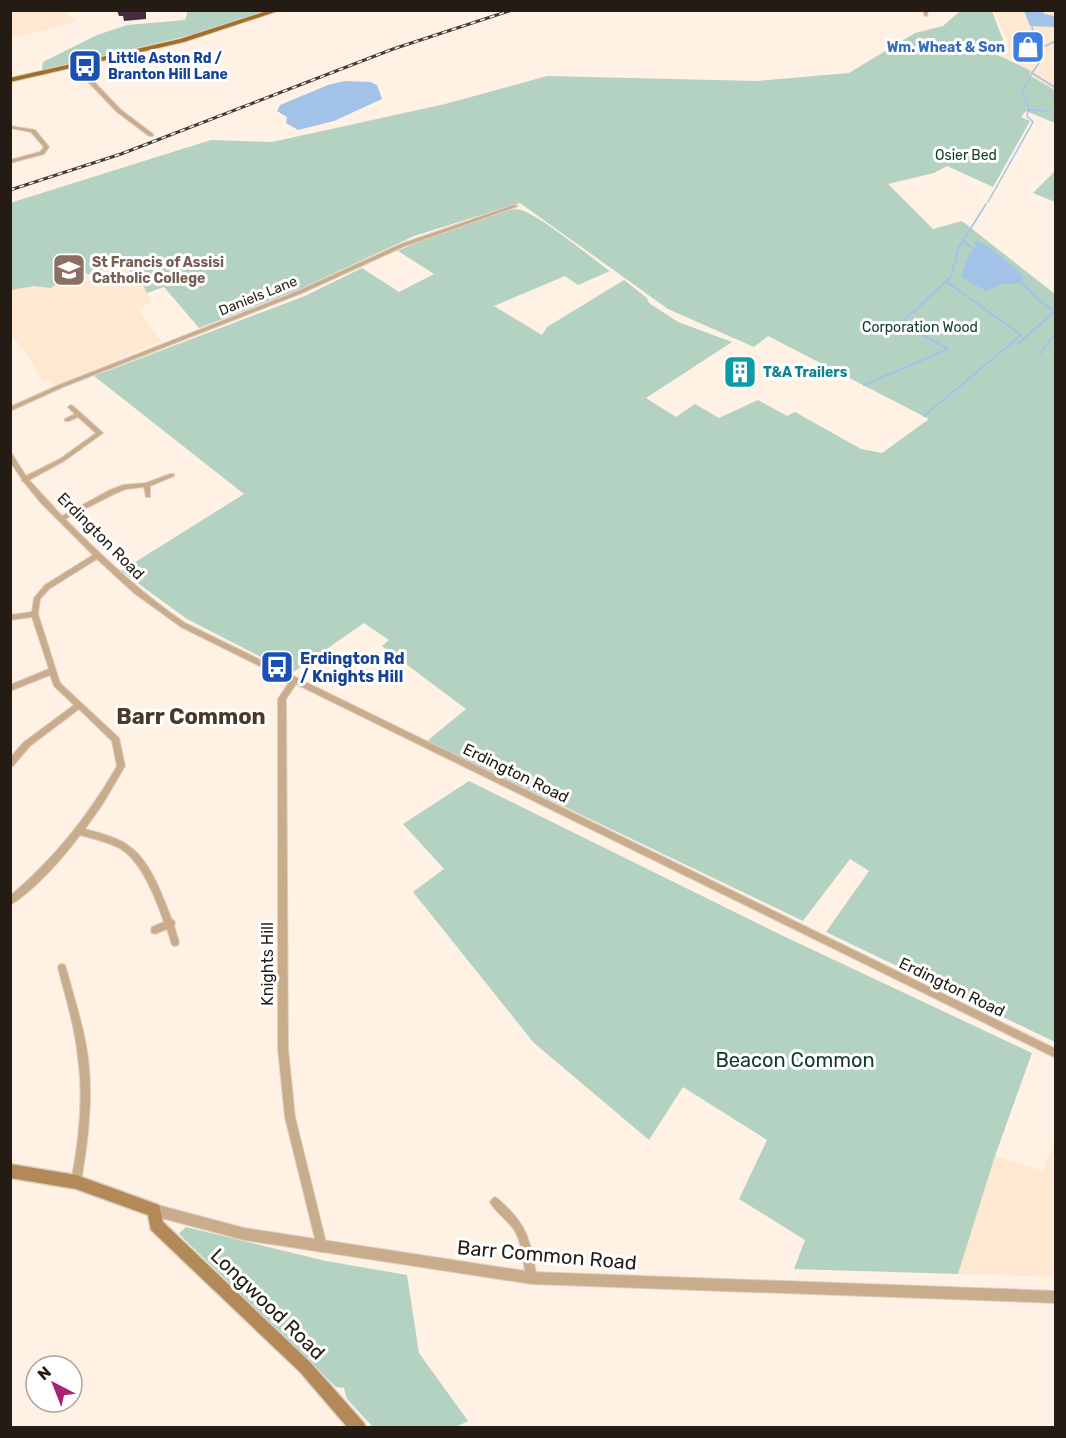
<svg xmlns="http://www.w3.org/2000/svg" width="1066" height="1438" font-family="Rubik,sans-serif">
  <rect width="100%" height="100%" fill="#fff1e4"/>
  <g fill="#fee8d1">
    <polygon points="10,11 64,11 77,22 11,38"/>
    <polygon points="994,11 1055,11 1055,90 1029,75 1030,71 992,52 1008,42"/>
    <polygon points="212,140 109,254 139,278 152,302 138,309 161,341 59,384 53,385 49,379 43,382 28,356 11,334 10,203"/>
    <polygon points="1055,1139 1055,1277 958,1274 995,1156 1043,1171"/>
  </g>
  <g fill="#b4d2c2">
    <polygon points="188,11 271,11 200,33 42,70 43,62 97,35 127,25 185,20"/>
    <path d="M 960,11 L 992,11 L 1003,40 L 987,50 L 1031,71 L 1029,75 L 1055,90 L 1055,123 L 1026,111 L 1021,117 L 1030,121 L 993,187 L 947,166 L 934,173 L 888,184 L 933,229 L 962,221 L 1055,294 L 1055,1042 L 826,932 L 869,871 L 850,859 L 803,921 L 427,741 L 466,709 L 382,646 L 389,640 L 364,623 L 292,673 L 187,619 L 121,571 L 244,494 L 94,376 L 305,296 L 362,268 L 399,292 L 434,274 L 398,251 C 419,241 501,204 521,210 C 541,216 590,257 610,271 L 578,285 L 565,276 L 494,306 L 542,335 L 547,327 L 624,280 L 647,298 L 649,303 L 678,322 L 732,342 L 646,398 L 676,417 L 695,404 L 719,418 L 758,400 L 787,416 L 795,412 L 861,449 L 882,453 L 929,419 L 768,336 L 754,347 L 668,309 L 520,203 L 414,236 L 300,289 L 199,328 L 164,287 L 147,293 L 139,278 L 118,261 L 92,275 L 76,270 L 51,288 L 34,286 L 11,290 L 10,203 L 211,140 L 272,142 L 445,104 L 547,76 L 757,81 L 849,73 L 915,33 L 943,26 Z"/>
    <polygon points="1055,171 1055,202 1033,193"/>
    <polygon points="469,781 779,934 1032,1053 995,1156 958,1274 794,1269 805,1240 739,1199 767,1140 683,1087 649,1140 534,1043 413,892 444,869 403,824"/>
    <polygon points="186,1227 326,1261 407,1275 419,1353 468,1421 456,1427 373,1427 347,1399 344,1388 336,1387 181,1236 179,1233"/>
  </g>
  <g fill="#a3c2e8">
    <polygon points="1024,11 1043,11 1044,14 1055,16 1055,27 1030,26"/>
    <polygon points="345,81 370,82 377,85 382,99 334,121 298,130 286,123 287,117 277,111 280,105 328,85"/>
    <polygon points="977,241 989,247 1022,274 1023,281 1013,284 1002,284 986,291 961,277 968,256 976,247 974,242"/>
  </g>
  <g fill="none" stroke-linecap="round" stroke-linejoin="round">
    <g stroke="#a3c2e8" stroke-width="1.5">
      <polyline points="1032,27 1034,36 1028,48 1037,60"/>
      <polyline points="1056,41 1043,47 1043,57 1037,60 1039,63 1032,73 1056,88"/>
      <polyline points="1029,108 1022,93 1032,73"/>
      <polyline points="988,202 1033,122 1027,116 1028,110 1049,111"/>
      <polyline points="966,236 986,204"/>
    </g>
    <g stroke="#a3c2e8" stroke-width="2">
      <polyline points="963,241 975,250"/>
      <polyline points="1021,282 1034,295"/>
      <polyline points="1035,297 1054,311"/>
      <polyline points="1019,343 1054,312"/>
      <polyline points="1040,354 1056,332"/>
      <polyline points="864,385 948,349 901,323 951,277 959,247 967,234"/>
      <polyline points="924,416 1021,335 947,282"/>
    </g>
    <g stroke="#dccfc3" stroke-width="2">
      <g id="minor">
        <polygon points="924,10 928,10 927,16 924,15"/>
        <polygon points="73,64 77,64 121,110 153,134 153,136 149,136 117,112 73,66"/>
        <polygon points="10,126 35,130 49,147 44,154 10,163 10,160 40,152 44,147 31,132 10,128"/>
        <polygon points="514,205 518,206 405,246 302,293 63,387 10,411 10,407 59,385 298,291 401,244"/>
        <path d="M 71,405 L 73,406 L 103,433 L 64,461 L 29,480 L 62,516 L 110,490 L 123,485 L 146,483 L 170,474 L 174,474 L 174,476 L 150,486 L 150,497 L 146,497 L 144,487 L 126,489 L 114,494 L 65,519 C 103,557 141,593 185,623 L 1056,1049 L 1056,1058 L 296,684 L 286,699 L 288,1049 L 295,1117 L 327,1247 L 326,1251 L 322,1252 L 318,1251 L 285,1117 L 278,1049 L 278,699 L 290,681 L 181,627 L 134,593 L 97,559 L 49,589 L 40,599 L 38,614 L 60,683 L 119,738 L 125,766 L 102,805 L 85,829 C 99,833 117,837 129,846 C 150,860 163,897 172,920 L 174,920 L 175,923 L 174,926 L 179,942 L 178,945 L 175,946 L 172,945 L 167,929 L 155,934 L 152,933 L 151,930 L 152,927 L 164,922 C 156,899 142,862 121,849 C 109,842 94,839 80,835 C 64,857 34,891 10,905 L 10,896 C 54,859 89,815 117,766 L 112,741 L 79,709 L 30,746 L 13,766 L 10,767 L 10,758 L 24,742 L 74,705 L 54,686 L 50,675 L 10,691 L 10,685 L 49,669 L 32,617 L 10,620 L 10,615 L 32,612 L 34,598 L 45,585 L 93,555 L 41,503 L 24,482 L 22,481 L 22,479 L 10,462 L 10,453 L 12,454 L 26,476 L 60,459 L 96,433 L 78,417 L 69,421 L 65,421 L 65,419 L 75,414 L 68,407 Z"/>
        <path d="M 62,964 L 65,965 L 66,968 C 74,998 84,1027 88,1058 C 93,1099 88,1141 81,1182 L 79,1185 L 76,1187 L 73,1185 L 71,1182 C 79,1141 84,1099 78,1058 C 75,1027 66,998 58,968 L 59,965 Z"/>
        <path d="M 495,1197 L 498,1199 C 528,1225 530,1240 537,1278 L 536,1282 L 532,1283 L 528,1282 C 522,1265 524,1247 515,1231 C 508,1220 496,1213 490,1202 L 492,1199 Z"/>
      </g>
    </g>
    <g stroke="#dccfc3" stroke-width="2">
      <polygon id="tertiary" points="154,1204 244,1228 532,1272 1056,1291 1056,1303 532,1284 244,1240 154,1216 150,1214 148,1210 150,1206"/>
    </g>
    <g stroke="#dccfc3" stroke-width="3">
      <polygon id="secondary" points="10,1164 76,1175 159,1205 163,1222 310,1362 364,1423 366,1428 348,1428 300,1372 151,1230 148,1215 76,1189 10,1178"/>
    </g>
    <g stroke="#dccfc3" stroke-width="2">
      <polygon id="primary" points="270,10 281,10 184,42 10,82 10,78 180,39"/>
    </g>
    <use href="#minor" fill="#c9ac8c" fill-rule="evenodd"/>
    <use href="#tertiary" fill="#c9ac8c" fill-rule="evenodd"/>
    <use href="#secondary" fill="#b38957" fill-rule="evenodd"/>
    <use href="#primary" fill="#a26f2b" fill-rule="evenodd"/>
    <g stroke="#453c33" stroke-width="3">
      <polyline id="rail" points="10,190 121,154 393,49 512,10"/>
    </g>
    <use href="#rail" stroke="#fff" stroke-width="1.5" stroke-dasharray="5" stroke-linecap="butt"/>
  </g>
  <polygon fill="#452d40" points="117,10 146,10 146,19 124,21 123,16 119,16"/>
  <defs>
    <g id="shop-square" transform="scale(1.725)"><rect x="-9" y="-9" width="18" height="18" rx="4" fill="#3f7fe0" stroke="#fff"/><path d="M-5-2.5h2.3a2.7 3.5 0 0 1 5.4 0H5L5.5 6h-11ZM-1.5-2.5h3a1.5 2.3 0 0 0-3 0Z" fill="#fff"/></g>
    <g id="bus-square" transform="scale(1.725)"><rect x="-9" y="-9" width="18" height="18" rx="4" fill="#1a4fb4" stroke="#fff"/><path d="M-5-6H5V4H4V6H2V4H-2V6H-4V4H-5ZM-3.5-4V0h7V-4ZM-3.5 1.2v1.5H-2V1.2ZM2 1.2v1.5H3.5V1.2Z" fill="#fff"/></g>
    <g id="school-square" transform="scale(1.725)"><rect x="-9" y="-9" width="18" height="18" rx="4" fill="#8d6e63" stroke="#fff"/><path d="M0-5L7-2L0 1L-7-2ZM-4 1L0 2.5L4 1V4Q0 6-4 4Z" fill="#fff"/></g>
    <g id="building-square" transform="scale(1.725)"><rect x="-9" y="-9" width="18" height="18" rx="4" fill="#0f9aa8" stroke="#fff"/><path d="M-4-6H4V6H1V3H-1V6H-4ZM-2.5-4.3h1.7v1.8h-1.7ZM.8-4.3h1.7v1.8H.8ZM-2.5-1h1.7V.8h-1.7ZM.8-1h1.7V.8H.8Z" fill="#fff"/></g>
  </defs>
  <g fill-rule="evenodd">
    <use href="#shop-square" x="1028" y="47"/>
    <use href="#bus-square" x="85" y="66"/>
    <use href="#school-square" x="69" y="270"/>
    <use href="#building-square" x="740" y="372"/>
    <use href="#bus-square" x="277" y="667"/>
  </g>
  <g text-anchor="middle" dominant-baseline="central" stroke-width="6" stroke-linejoin="round" paint-order="stroke">
    <g font-size="14" font-weight="bold" fill="#366cbe" stroke="#fff" text-anchor="end">
      <text x="1005" y="47">Wm. Wheat &amp; Son</text>
    </g>
    <g font-size="14" font-weight="bold" fill="#164399" stroke="#fff" text-anchor="start">
      <text x="108" y="58">Little Aston Rd /<tspan x="108" dy="16">Branton Hill Lane</tspan></text>
    </g>
    <g font-size="14" fill="#113b29" stroke="#fff">
      <text x="966" y="155">Osier Bed</text>
      <text x="920" y="327">Corporation Wood</text>
    </g>
    <g font-size="14" font-weight="bold" fill="#785e54" stroke="#fff" text-anchor="start">
      <text x="92" y="262">St Francis of Assisi<tspan x="92" dy="16">Catholic College</tspan></text>
    </g>
    <g font-size="14" fill="#241c14" stroke="#fff">
      <text transform="translate(258 296) rotate(-22)">Daniels Lane</text>
    </g>
    <g font-size="14" font-weight="bold" fill="#0d838f" stroke="#fff" text-anchor="start">
      <text x="763" y="372">T&amp;A Trailers</text>
    </g>
    <g font-size="16" fill="#241c14" stroke="#fff">
      <text transform="translate(101 536) rotate(45)">Erdington Road</text>
      <text transform="translate(516 773) rotate(26)">Erdington Road</text>
      <text transform="translate(267 964) rotate(-90)">Knights Hill</text>
      <text transform="translate(952 987) rotate(26)">Erdington Road</text>
    </g>
    <g font-size="16" font-weight="bold" fill="#164399" stroke="#fff" text-anchor="start">
      <text x="300" y="658">Erdington Rd<tspan x="300" dy="18">/ Knights Hill</tspan></text>
    </g>
    <g font-size="20" fill="#113b29" stroke="#fff">
      <text x="795" y="1060">Beacon Common</text>
    </g>
    <g font-size="20" fill="#241c14" stroke="#fff">
      <text transform="translate(547 1255) rotate(5)">Barr Common Road</text>
      <text transform="translate(268 1304) rotate(44)">Longwood Road</text>
    </g>
    <g font-size="22" font-weight="bold" fill="#4b3927" stroke="#fff">
      <text x="191" y="716">Barr Common</text>
    </g>
  </g>
  <rect width="1066" height="1438" fill="none" stroke="#241c14" stroke-width="24"/>
  <g transform="translate(54 1384) rotate(318)"><circle r="28" fill="#ffffff" stroke="#a7a4a1" stroke-width="1.5"/>
  <path d="M0-4.5L10 22L0 15L-10 22Z" fill="#a62471"/>
  <text y="-9" font-size="16" font-weight="bold" text-anchor="middle" fill="#241c14">N</text>
  </g>
</svg>
